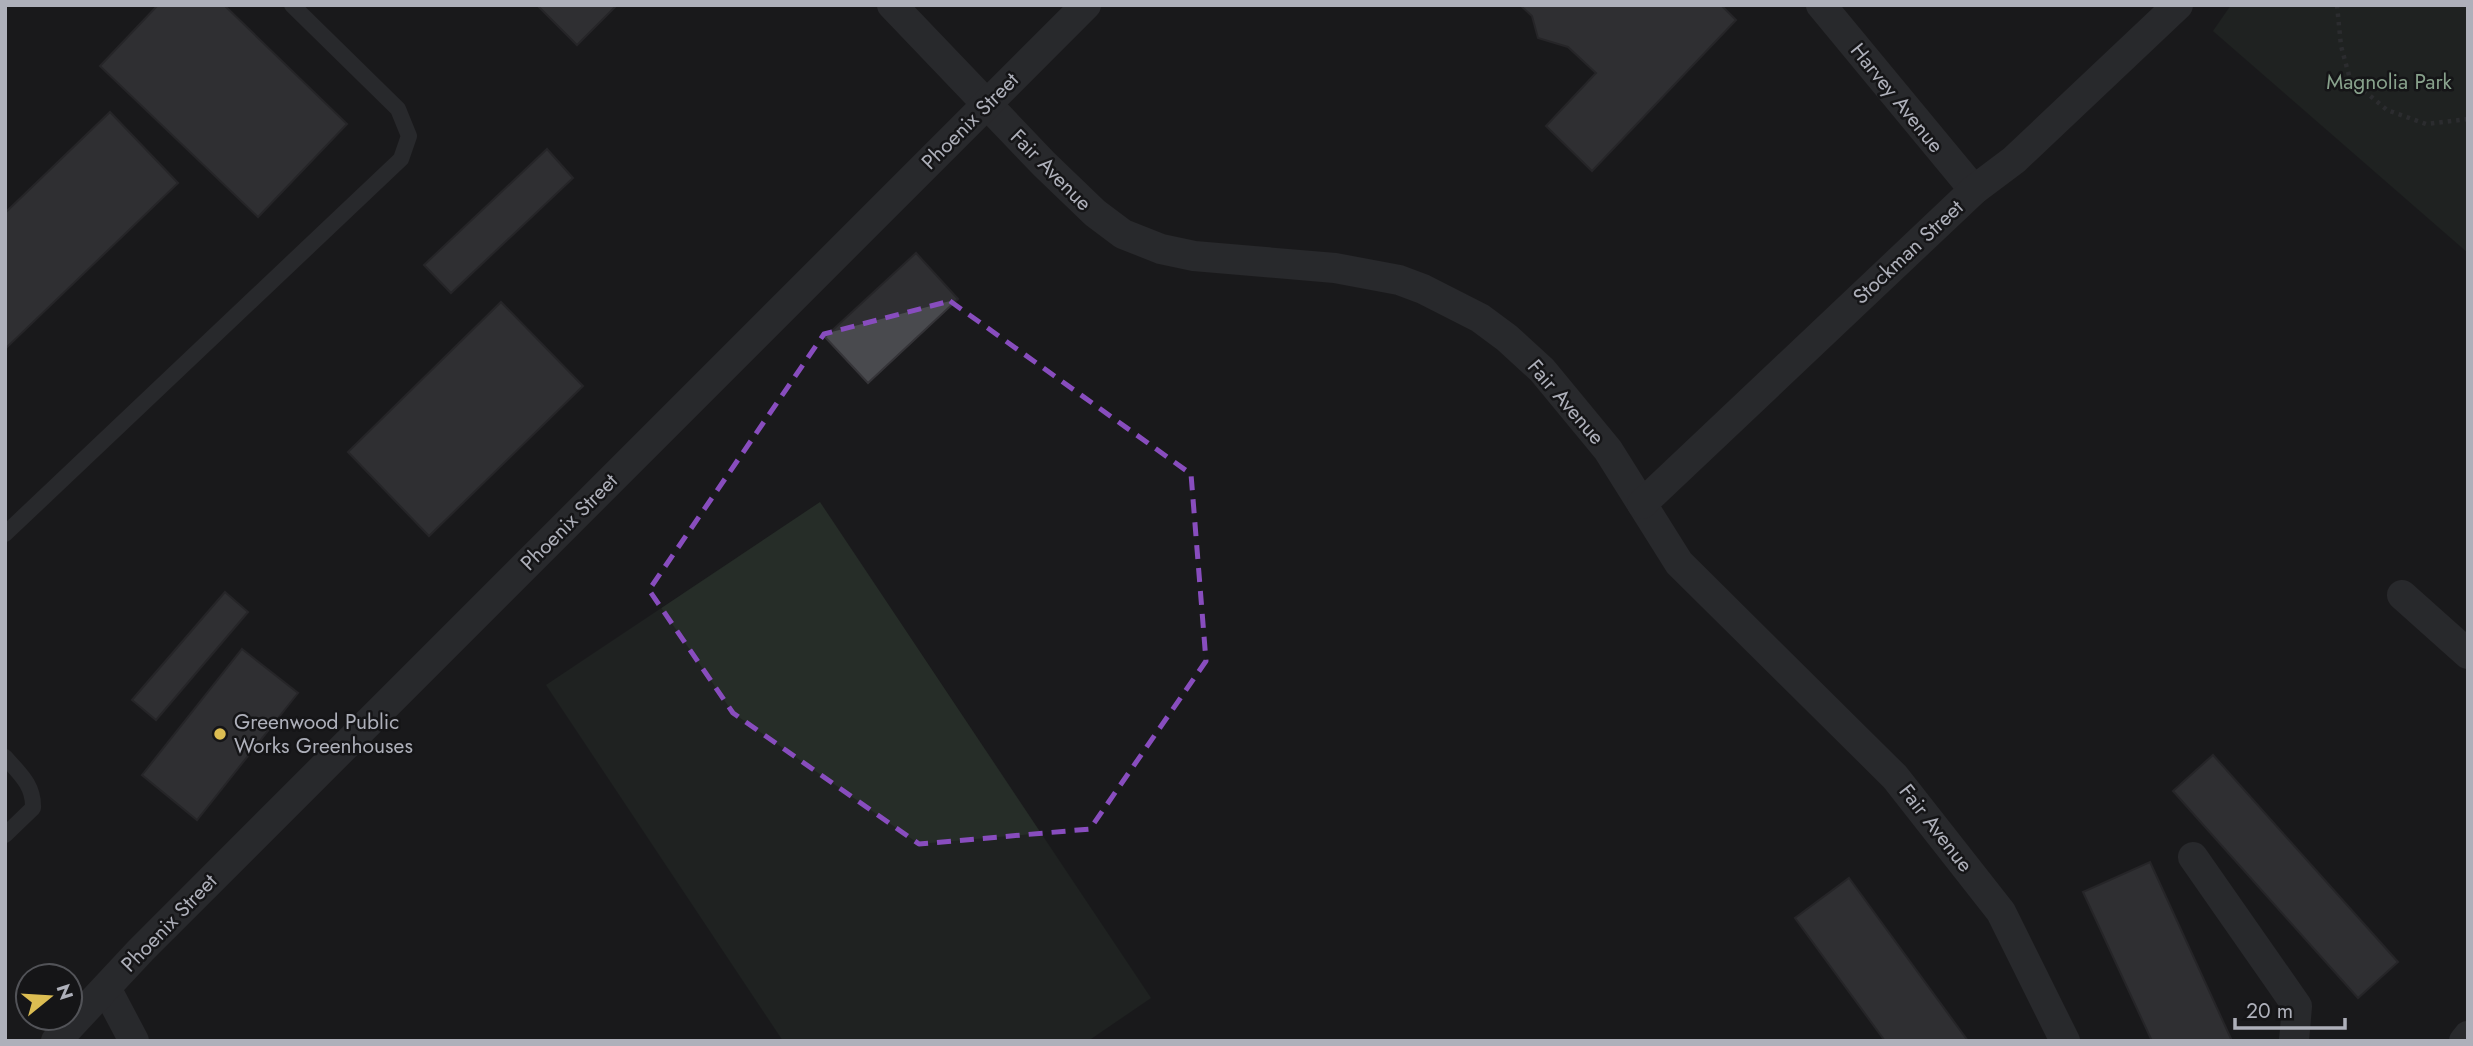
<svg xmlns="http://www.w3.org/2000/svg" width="2473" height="1046" font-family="Jost,sans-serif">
  <rect width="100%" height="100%" fill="#1a1a1c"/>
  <g fill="#262d28">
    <polygon points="2231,5 2468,5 2468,253 2213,31"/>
    <polygon points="820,502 1151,998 1088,1041 783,1041 546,685"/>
  </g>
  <g fill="#494a4e" stroke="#353438" stroke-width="2">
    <polygon points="158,5 224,5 347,124 258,217 100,66"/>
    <polygon points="537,5 617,5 577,45"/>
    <polygon points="1520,5 1721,5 1736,20 1592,171 1546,126 1596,73 1568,47 1538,38 1532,16"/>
    <polygon points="110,112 178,183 5,349 5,213"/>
    <polygon points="547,149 573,178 451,293 424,265"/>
    <polygon points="916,253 958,299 868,383 825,337"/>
    <polygon points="501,302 583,386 429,536 348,452"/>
    <polygon points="225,592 248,612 156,720 132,700"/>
    <polygon points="242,649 298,693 197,820 142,775"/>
    <polygon points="2213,755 2398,962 2358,998 2173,791"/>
    <polygon points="2150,862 2232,1041 2152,1041 2083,892"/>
    <polygon points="1849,878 1968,1041 1885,1041 1795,918"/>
  </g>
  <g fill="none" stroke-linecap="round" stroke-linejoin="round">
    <polyline stroke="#424347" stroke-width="4.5" stroke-dasharray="3.5 5" stroke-linecap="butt" points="2337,5 2341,46 2350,79 2387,110 2426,124 2468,119"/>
    <g stroke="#3b3c40" stroke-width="16">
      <polyline points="5,534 401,159 409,136 398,109 292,5"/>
      <path d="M 5,757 C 19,773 34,785 33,808 L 5,835"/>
    </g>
    <g stroke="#3b3c40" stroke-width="30">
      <polyline points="892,5 1044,164 1095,213 1123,234 1161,249 1194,256 1335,268 1399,280 1423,289 1480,318 1507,338 1542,370 1608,450 1679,563 1895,777 2001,912 2065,1041"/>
      <polyline points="1821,5 1974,190"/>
      <polyline points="1642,504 1974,190 2014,160 2178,5"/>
      <polyline points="2402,595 2468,654"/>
      <polyline points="2193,857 2297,1006 2294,1041"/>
      <polyline points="106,988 134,1041"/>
      <polyline points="56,1041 141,950 1086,5"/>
      <polyline points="2464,1041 2468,1036"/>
    </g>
  </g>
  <path d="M0 0H2473V1046H0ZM 950,301 L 1191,474 L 1206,661 L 1090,829 L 919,844 L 733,713 L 649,590 L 824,334 Z" fill="#1a1a1c" fill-opacity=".55" fill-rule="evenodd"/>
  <path fill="none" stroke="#884dbe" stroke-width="5" stroke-dasharray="14 9" stroke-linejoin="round" d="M 950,301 L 1191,474 L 1206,661 L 1090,829 L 919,844 L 733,713 L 649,590 L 824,334 Z"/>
  <circle fill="#dcbd52" stroke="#151517" stroke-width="2.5" cx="220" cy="734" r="7"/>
  <g text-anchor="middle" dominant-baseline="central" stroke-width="5" stroke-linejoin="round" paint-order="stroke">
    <g font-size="21" fill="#88a28c" stroke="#151517">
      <text x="2389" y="82">Magnolia Park</text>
    </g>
    <g font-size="21" fill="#aeb0ba" stroke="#151517">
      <text transform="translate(1897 98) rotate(51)">Harvey Avenue</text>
      <text transform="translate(970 121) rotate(-45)">Phoenix Street</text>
      <text transform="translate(1051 170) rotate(45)">Fair Avenue</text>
      <text transform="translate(1908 252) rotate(-43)">Stockman Street</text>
      <text transform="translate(1566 402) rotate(49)">Fair Avenue</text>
      <text transform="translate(569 522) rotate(-45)">Phoenix Street</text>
      <text transform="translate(1936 828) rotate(52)">Fair Avenue</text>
      <text transform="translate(169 923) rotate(-46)">Phoenix Street</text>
    </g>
    <g font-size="21" fill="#aeb0ba" stroke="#151517" text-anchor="start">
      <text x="234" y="722">Greenwood Public<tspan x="234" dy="24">Works Greenhouses</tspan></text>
    </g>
  </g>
  <rect width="2473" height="1046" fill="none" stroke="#aeb0ba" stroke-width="14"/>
  <g transform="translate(49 997) rotate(72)"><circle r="33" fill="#151517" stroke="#525358" stroke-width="2"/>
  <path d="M0-5L12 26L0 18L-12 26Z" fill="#dcbd52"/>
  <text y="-10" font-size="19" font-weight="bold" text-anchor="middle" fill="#aeb0ba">N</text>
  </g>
  <path d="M2235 1018v10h110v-10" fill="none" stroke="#aeb0ba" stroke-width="3.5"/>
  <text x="2246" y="1018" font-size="21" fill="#aeb0ba" stroke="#151517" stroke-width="5" paint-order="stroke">20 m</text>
</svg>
